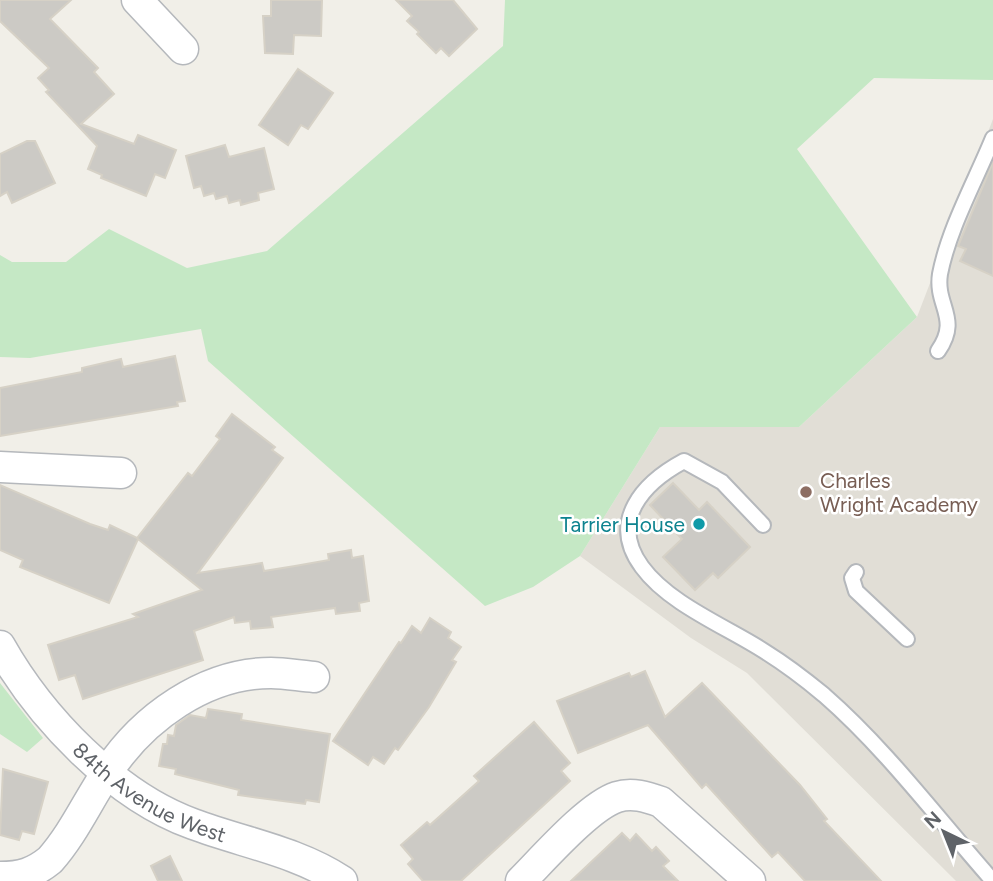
<svg xmlns="http://www.w3.org/2000/svg" width="993" height="881" font-family="Figtree,sans-serif">
  <rect width="100%" height="100%" fill="#f1efe8"/>
  <polygon fill="#e1ded6" points="993,119 993,881 956,881 747,673 691,638 580,556 660,427 799,427 917,317"/>
  <g fill="#c5e8c5">
    <polygon points="505,0 993,0 993,80 874,78 797,149 917,317 799,427 660,427 580,556 533,587 485,606 208,361 201,329 30,358 0,357 0,255 12,262 66,262 109,229 187,268 267,251 503,46"/>
    <polygon points="0,683 43,738 27,752 0,734"/>
  </g>
  <g fill="#cccac5" stroke="#d6d1c6" stroke-width="2">
    <polygon points="0,0 71,0 50,19 98,68 94,72 114,94 81,124 134,144 138,135 176,150 165,178 155,174 146,196 101,178 102,175 88,169 97,146 46,92 49,90 38,78 49,68 0,21"/>
    <polygon points="271,0 322,0 321,36 294,35 293,54 265,53 263,16 271,16"/>
    <polygon points="396,0 453,0 477,29 449,56 441,48 436,53 417,34 419,32 407,21 412,16"/>
    <polygon points="298,69 333,93 308,129 301,125 288,145 259,125"/>
    <polygon points="27,141 35,141 55,183 12,203 7,192 0,196 0,154"/>
    <polygon points="225,145 229,157 264,148 274,189 258,193 259,200 241,205 240,200 229,203 227,196 216,199 214,193 204,196 201,186 194,188 186,156"/>
    <polygon points="993,162 993,276 960,261 966,249 958,246"/>
    <polygon points="175,356 185,401 177,402 178,406 0,436 0,388 82,372 82,368 121,359 123,367"/>
    <polygon points="232,414 275,447 272,450 283,458 198,573 262,563 264,571 295,566 329,560 328,554 351,550 352,558 363,556 369,601 359,603 360,611 336,614 335,608 271,617 273,627 251,629 250,621 235,623 234,617 194,631 203,660 83,699 75,675 59,680 48,645 138,617 133,614 202,590 138,539 109,603 20,567 23,560 0,550 0,485 90,524 108,530 110,525 137,538 188,473 192,476 220,439 216,436"/>
    <polygon points="673,483 699,510 707,502 750,547 718,578 713,573 695,590 663,557 682,539 650,505"/>
    <polygon points="430,618 451,632 448,638 461,647 452,660 456,662 429,707 398,750 395,748 384,764 373,757 368,765 333,741 399,642 401,643 412,626 421,633"/>
    <polygon points="645,671 665,717 702,683 800,785 827,819 824,821 881,881 805,881 778,852 772,857 706,784 702,788 648,725 578,753 557,701 629,673 631,677"/>
    <polygon points="208,709 242,714 241,720 330,734 319,802 306,800 305,804 238,795 239,790 175,774 176,769 159,766 163,744 167,744 168,735 174,736 176,725 190,715 206,718"/>
    <polygon points="534,722 570,763 561,771 570,781 461,881 423,881 408,864 413,859 401,845 427,822 430,825 479,781 474,776"/>
    <polygon points="3,769 48,782 34,834 22,831 19,840 0,835"/>
    <polygon points="622,833 630,841 636,834 652,851 656,847 669,861 663,866 678,881 571,881"/>
    <polygon points="170,856 182,881 158,881 151,866"/>
  </g>
  <g fill="none" stroke-linecap="round" stroke-linejoin="round">
    <g stroke="#b5b8bc" stroke-width="18">
      <g id="service">
        <path d="M 938,351 C 961,318 935,306 940,274 C 949,228 975,182 993,138"/>
        <path d="M 763,525 L 722,482 L 684,461 C 643,483 608,521 642,567 C 669,604 727,627 764,651 C 785,664 806,680 824,695 C 887,750 938,819 993,881"/>
        <polyline points="856,572 852,578 856,591 907,639"/>
      </g>
    </g>
    <g stroke="#b5b8bc" stroke-width="33">
      <g id="minor">
        <polyline points="137,0 183,49"/>
        <polyline points="0,467 121,473"/>
        <path id="s1" d="M 0,646 C 40,717 115,796 193,824 C 244,843 296,851 342,881"/>
        <path d="M 0,877 C 21,877 34,873 50,860 C 74,833 88,800 108,771 C 143,718 205,673 271,673 C 285,673 300,676 314,677"/>
        <path d="M 521,881 C 543,859 589,806 617,797 C 632,792 647,797 661,802 L 750,881"/>
      </g>
    </g>
    <use href="#service" stroke="#fff" stroke-width="14"/>
    <use href="#minor" stroke="#fff" stroke-width="30"/>
  </g>
  <circle fill="#8d6e63" stroke="#fff" stroke-width="2.5" cx="806" cy="492" r="7"/>
  <circle fill="#0f9aa8" stroke="#fff" stroke-width="2.5" cx="699" cy="524" r="7"/>
  <g text-anchor="middle" dominant-baseline="central" stroke-width="5" stroke-linejoin="round" paint-order="stroke">
    <g font-size="21" fill="#785e54" stroke="#fff" text-anchor="start">
      <text x="820" y="480">Charles<tspan x="820" dy="24">Wright Academy</tspan></text>
    </g>
    <g font-size="21" fill="#0d838f" stroke="#fff" text-anchor="end">
      <text x="685" y="524">Tarrier House</text>
    </g>
    <g font-size="21" fill="#5f6368" stroke="#fff">
      <text stroke="none"><textPath href="#s1" startOffset="214">84th Avenue West</textPath></text>
    </g>
  </g>
  <g transform="translate(944 832) rotate(317)" stroke="#ffffff" stroke-width="5" paint-order="stroke">
  <path d="M0-5L12 26L0 18L-12 26Z" fill="#5f6368"/>
  <text y="-10" font-size="19" font-weight="bold" text-anchor="middle" fill="#5f6368">N</text>
  </g>
</svg>
